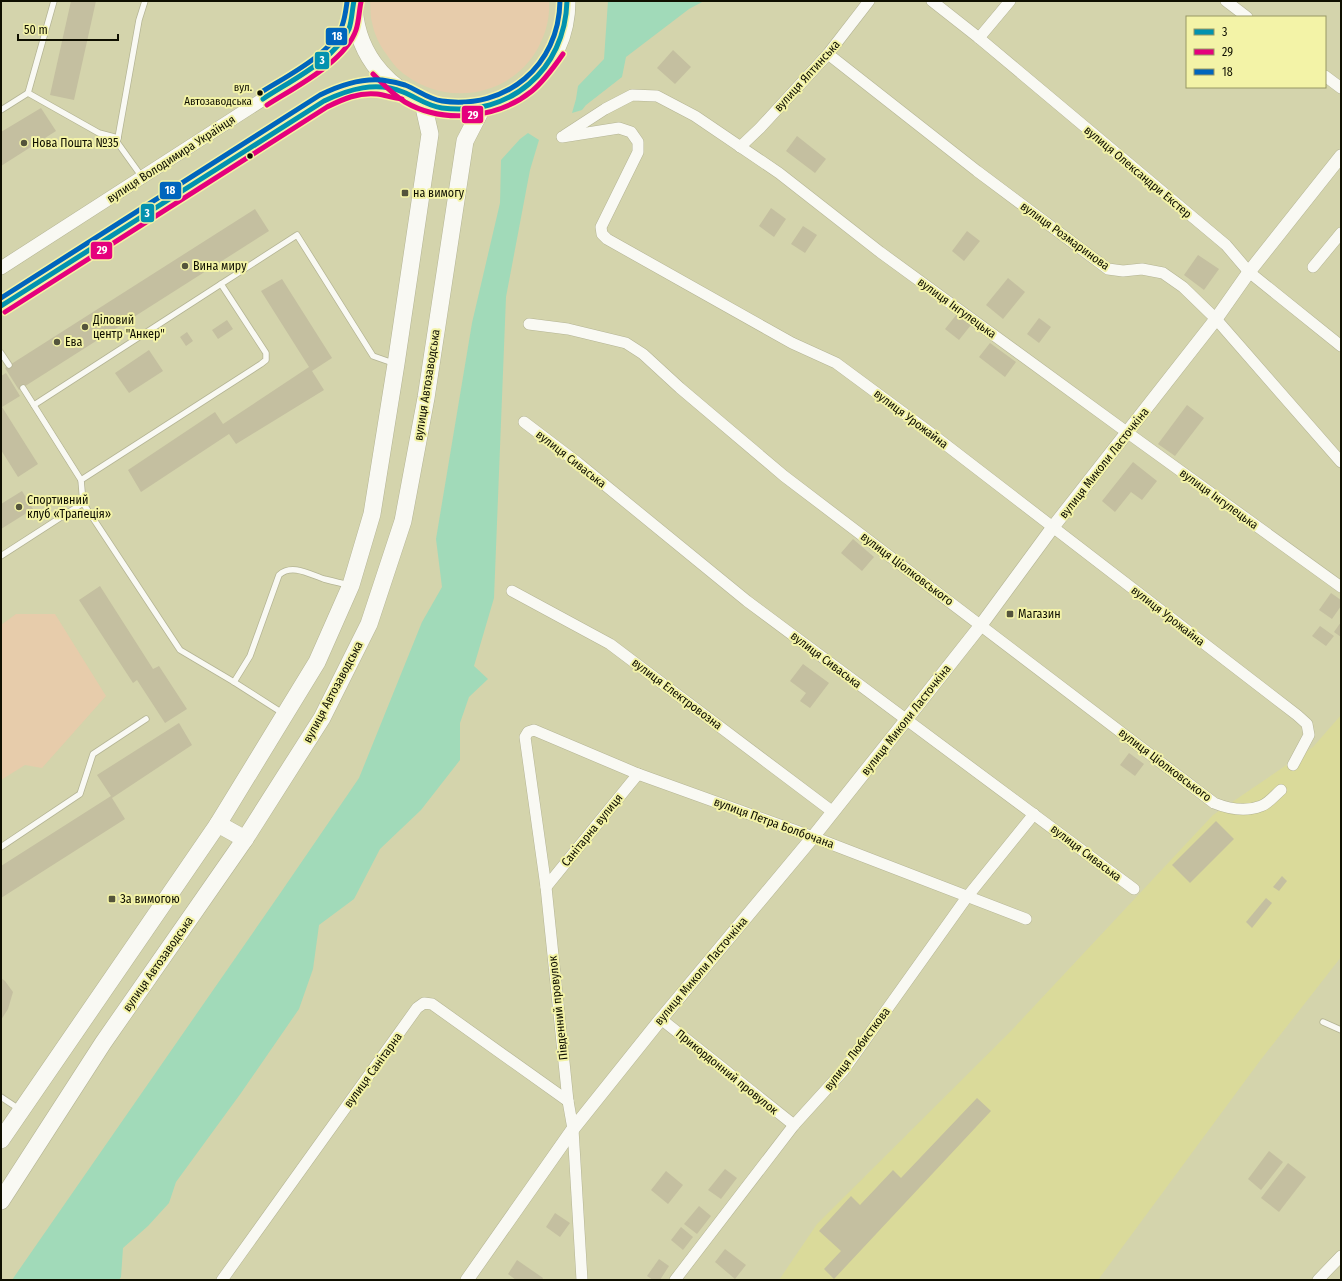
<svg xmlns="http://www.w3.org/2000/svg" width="1342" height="1281" font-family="'Fira Sans Condensed',sans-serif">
  <rect width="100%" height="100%" fill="#d4d4ac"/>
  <polygon fill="#dada9a" points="1341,715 1341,957 1259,1062 1098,1280 779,1280 817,1224 1010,1032 1213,815 1313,747"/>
  <g fill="#e7ccab">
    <path d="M 370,1 L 549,1 C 550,18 546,33 538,48 C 509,100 439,108 397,68 C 393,64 390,59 387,55 C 380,46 374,34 372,22 C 370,16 371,8 370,1 Z"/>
    <polygon points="16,614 55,614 106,696 42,768 25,765 1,780 1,625"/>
  </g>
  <g fill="#a1dab9">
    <polygon points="608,1 704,1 689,9 626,57 622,77 586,105 582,110 572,113 576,99 578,86 604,59"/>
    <polygon points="528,133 539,140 530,170 506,297 494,598 474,666 488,679 469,697 460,723 460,760 421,810 380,849 354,899 319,925 313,969 299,1009 241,1093 176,1182 169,1203 148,1226 123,1248 121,1277 119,1280 12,1280 279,895 359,778 422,622 442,587 436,539 472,323 500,203 501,160 520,139"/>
  </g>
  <g fill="#c4bfa0">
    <polygon points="71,1 96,1 74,100 50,95"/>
    <polygon points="673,50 691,67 675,84 657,68"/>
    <polygon points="41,108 56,131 1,166 1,132"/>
    <polygon points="797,136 826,159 815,173 786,151"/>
    <polygon points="771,208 786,219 774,237 759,226"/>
    <polygon points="255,209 269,231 19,390 5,368"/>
    <polygon points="803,226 817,235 805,253 791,244"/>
    <polygon points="967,231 980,241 964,261 952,251"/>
    <polygon points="1198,255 1219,269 1204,290 1184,275"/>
    <polygon points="1008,278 1025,292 1003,319 986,305"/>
    <polygon points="282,279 332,358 312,371 324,390 236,444 229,434 141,492 128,470 215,412 223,424 309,367 261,291"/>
    <polygon points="957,314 971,325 959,340 945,329"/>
    <polygon points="1039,318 1051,327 1039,343 1027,334"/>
    <polygon points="227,320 233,329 218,339 212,330"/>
    <polygon points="187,332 193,341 186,346 180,337"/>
    <polygon points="990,343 1016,362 1005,377 979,357"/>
    <polygon points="149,350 163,371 129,393 115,373"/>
    <polygon points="6,373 20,396 2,407 38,464 18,477 1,450 1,376"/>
    <polygon points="1187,405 1204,418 1175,456 1158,444"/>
    <polygon points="1133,462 1157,481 1142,500 1131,492 1115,512 1102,501"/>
    <polygon points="22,491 33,509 1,529 1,504"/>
    <polygon points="853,539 874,557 862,571 841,553"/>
    <polygon points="100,586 153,669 159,666 187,709 165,723 137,680 133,683 79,600"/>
    <polygon points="1331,593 1341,600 1341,606 1332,619 1319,610"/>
    <polygon points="1341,622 1341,637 1334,632"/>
    <polygon points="1320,626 1334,636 1326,646 1312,636"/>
    <polygon points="803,664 829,683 810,708 800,701 806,693 790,681"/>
    <polygon points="179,723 192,745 112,798 125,819 1,898 1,866 111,796 97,775"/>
    <polygon points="1129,753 1144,764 1135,776 1120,765"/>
    <polygon points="1216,821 1234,839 1190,883 1172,865"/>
    <polygon points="1282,876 1287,881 1279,891 1273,887"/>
    <polygon points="1266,898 1272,903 1252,928 1246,922"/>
    <polygon points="1,978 5,981 13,992 8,1009 1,1020"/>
    <polygon points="977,1098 991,1111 834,1279 824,1269 841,1251 819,1231 851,1196 860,1205 893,1170 901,1178"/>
    <polygon points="1269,1151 1283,1162 1261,1190 1248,1179"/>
    <polygon points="1288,1163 1306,1177 1279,1212 1261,1198"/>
    <polygon points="725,1169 737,1178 721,1199 708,1190"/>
    <polygon points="666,1171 683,1185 668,1204 651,1190"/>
    <polygon points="699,1206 711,1216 697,1234 684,1224"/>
    <polygon points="555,1213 570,1223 560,1237 546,1227"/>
    <polygon points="681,1227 693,1237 683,1250 671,1240"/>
    <polygon points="725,1249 746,1265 735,1279 715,1262"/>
    <polygon points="659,1259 669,1266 660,1280 653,1280 647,1276"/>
    <polygon points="517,1260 543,1278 542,1280 516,1280 508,1274"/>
  </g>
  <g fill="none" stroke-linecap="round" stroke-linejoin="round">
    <g stroke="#b4b494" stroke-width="7">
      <g id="service">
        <polyline points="28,93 54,1"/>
        <polyline points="1,110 28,93 99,133 118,138 117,142 142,177"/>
        <polyline points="118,138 139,20 145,1"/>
        <polyline points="1,353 9,365"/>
        <polyline points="23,388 81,480"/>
        <polyline points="34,405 221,284"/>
        <polyline points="83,503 180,650 234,682 284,714"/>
        <polyline points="1,556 83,503 81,480 261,364 266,360 266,353 221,284 297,235 373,356 393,363"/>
        <path d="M 234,682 L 250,656 L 279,575 C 292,563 311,575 324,579 C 332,581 340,583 349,585"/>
        <polyline points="1,847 80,794 93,754 146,719"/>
        <polyline points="1323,1022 1341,1030"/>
        <polyline points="1,1097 19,1109"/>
      </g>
    </g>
    <g stroke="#b4b494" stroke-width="12">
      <g id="minor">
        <polyline points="932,1 979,38 1226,245 1249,272 1341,346"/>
        <polyline points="1226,1 1247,17"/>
        <polyline points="979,38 1010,1"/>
        <polyline points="828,54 977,171 1108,269 1123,271 1142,269 1163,273 1183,287 1216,319 1341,462"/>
        <polyline points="1325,76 1341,88"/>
        <polyline points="565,135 605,109 632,95 657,96 695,116 779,173 880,252 1128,433 1341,587"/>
        <polyline points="562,137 619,128 631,132 638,142 638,152 601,227 602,234 607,239 767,329 792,343 836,363 928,431 1297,715 1307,724 1309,735 1293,765"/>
        <polyline points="740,147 760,128 828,54 869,1"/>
        <polyline points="1313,267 1341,233"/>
        <path d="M 529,324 L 568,329 L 626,343 L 643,354 L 680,388 L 784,476 L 1214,803 C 1229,809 1246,812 1261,806 C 1268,804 1275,795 1281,790"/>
        <polyline points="524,422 578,463 747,601 1134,889"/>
        <polyline points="512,591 610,644 833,812"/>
        <polyline points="546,887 638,774"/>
        <polyline points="661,1019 794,1125"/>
        <polyline points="222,1280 417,1008 424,1003 432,1004 568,1101"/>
        <polyline points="582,1280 573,1129 568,1101 546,887 525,737 528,732 534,730 638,774 813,837 1026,919"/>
        <polyline points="675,1280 794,1125 843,1071 967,897 1034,814"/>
        <polyline points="1318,1280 1341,1256"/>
      </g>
    </g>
    <g stroke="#b4b494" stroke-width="14">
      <g id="tertiary">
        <polyline points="1,268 324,60 339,46 349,28 352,10"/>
        <path d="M 1,306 L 324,101 C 341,92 359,85 379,87 C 386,88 393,90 400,92"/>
        <polyline points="467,1280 573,1129 661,1019 813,837 906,720 981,625 1053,527 1216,319 1249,272 1341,156"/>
      </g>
    </g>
    <g stroke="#b4b494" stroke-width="18">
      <g id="primary">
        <path d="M 354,1 C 354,23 361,46 374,64 C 412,116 487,126 534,80 C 543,71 552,60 557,48 C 564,33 567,18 567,1"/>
        <polyline points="218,824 245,839"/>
        <polyline points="1,1140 218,824 317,662 351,585 372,514 396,364 430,134 423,103"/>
        <polyline points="1,1201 103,1043 245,839 322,718 369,624 403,521 426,398 465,141 482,108"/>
      </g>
    </g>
    <use href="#service" stroke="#f9f9f3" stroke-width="5.5"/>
    <use href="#minor" stroke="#f9f9f3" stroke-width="11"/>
    <use href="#tertiary" stroke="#f9f9f3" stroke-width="13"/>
    <use href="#primary" stroke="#f9f9f3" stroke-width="17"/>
    <g stroke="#f3f3a7" stroke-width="8">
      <g id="bus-1">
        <path d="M 263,99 C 290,81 336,59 349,29 C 352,20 352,10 354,1"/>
        <path d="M 1,306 L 324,101 C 349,89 376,81 403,92 C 416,97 427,106 442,108 C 510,117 565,70 567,1"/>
      </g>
    </g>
    <g stroke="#f3f3a7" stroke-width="8">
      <g id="bus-2">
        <path d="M 373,74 C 383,84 392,94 405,102 C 443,124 497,119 532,91 C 544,81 554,67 563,54"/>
        <path d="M 267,105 C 295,87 345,62 356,30 C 359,21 359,11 361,2"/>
        <path d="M 5,312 L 327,107 C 343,99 359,92 377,94 C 385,95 393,98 402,99"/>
      </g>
    </g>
    <g stroke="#f3f3a7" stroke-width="8">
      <g id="bus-3">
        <path d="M 260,93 C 285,77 332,54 342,26 C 345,18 346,9 347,2"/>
        <path d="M 1,298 L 320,95 C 340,85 360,78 382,80 C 389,81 398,83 405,85 C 418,90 428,99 442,101 C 506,110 559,66 560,1"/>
      </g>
    </g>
    <use href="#bus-1" stroke="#0292af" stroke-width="5"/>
    <use href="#bus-2" stroke="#e5007d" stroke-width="5"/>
    <use href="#bus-3" stroke="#0065bd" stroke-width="5"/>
  </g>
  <g fill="#0f0f00" stroke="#f3f3a7" stroke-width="1.5">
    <circle cx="260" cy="93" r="3.5"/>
    <circle cx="250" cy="156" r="3.5"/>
  </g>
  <g fill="#54543c" stroke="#f3f3a7" stroke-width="1.5">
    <circle cx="24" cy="143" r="4"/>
    <rect x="401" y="189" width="8" height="8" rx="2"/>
    <circle cx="185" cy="266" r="4"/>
    <circle cx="85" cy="327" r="4"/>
    <circle cx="57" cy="342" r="4"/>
    <circle cx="19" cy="507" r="4"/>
    <rect x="1006" y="610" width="8" height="8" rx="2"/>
    <rect x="108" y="895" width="8" height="8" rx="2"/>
  </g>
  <g text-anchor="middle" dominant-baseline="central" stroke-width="4" stroke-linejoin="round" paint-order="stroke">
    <g font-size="11" fill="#0f0f00" stroke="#f3f3a7" text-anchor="end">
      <text x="252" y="87">вул.<tspan x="252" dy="14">Автозаводська</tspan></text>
    </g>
    <g font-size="12" fill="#0f0f00" stroke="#f3f3a7">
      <text transform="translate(807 76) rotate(-48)">вулиця Ялтинська</text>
      <text transform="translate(171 159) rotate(-33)">вулиця Володимира Українця</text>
      <text transform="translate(1138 172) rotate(40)">вулиця Олександри Екстер</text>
      <text transform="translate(1065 236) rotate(36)">вулиця Розмаринова</text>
      <text transform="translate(957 308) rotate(36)">вулиця Інгулецька</text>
      <text transform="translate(427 385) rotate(-81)">вулиця Автозаводська</text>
      <text transform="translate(911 419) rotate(37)">вулиця Урожайна</text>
      <text transform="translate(571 459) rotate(38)">вулиця Сиваська</text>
      <text transform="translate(1104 463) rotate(-52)">вулиця Миколи Ласточкіна</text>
      <text transform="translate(1219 499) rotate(36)">вулиця Інгулецька</text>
      <text transform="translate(907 569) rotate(37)">вулиця Ціолковського</text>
      <text transform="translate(1168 616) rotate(38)">вулиця Урожайна</text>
      <text transform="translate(826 660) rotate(37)">вулиця Сиваська</text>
      <text transform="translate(333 692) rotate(-62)">вулиця Автозаводська</text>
      <text transform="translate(677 694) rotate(37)">вулиця Електровозна</text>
      <text transform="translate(906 720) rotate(-52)">вулиця Миколи Ласточкіна</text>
      <text transform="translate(1165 765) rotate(37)">вулиця Ціолковського</text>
      <text transform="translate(774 823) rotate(20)">вулиця Петра Болбочана</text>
      <text transform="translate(592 830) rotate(-51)">Санітарна вулиця</text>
      <text transform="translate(1086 853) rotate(37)">вулиця Сиваська</text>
      <text transform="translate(158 964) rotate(-55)">вулиця Автозаводська</text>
      <text transform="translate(701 971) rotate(-50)">вулиця Миколи Ласточкіна</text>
      <text transform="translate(558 1008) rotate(-96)">Південний провулок</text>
      <text transform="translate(857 1049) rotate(-53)">вулиця Любисткова</text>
      <text transform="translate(373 1070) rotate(-54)">вулиця Санітарна</text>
      <text transform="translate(727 1072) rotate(39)">Прикордонний провулок</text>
    </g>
    <g font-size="12" fill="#0f0f00" stroke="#f3f3a7" text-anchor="start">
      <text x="32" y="143">Нова Пошта №35</text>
      <text x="413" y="193">на вимогу</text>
      <text x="193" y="266">Вина миру</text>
      <text x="93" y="320">Діловий<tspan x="93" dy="14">центр "Анкер"</tspan></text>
      <text x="65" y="342">Ева</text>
      <text x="27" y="500">Спортивний<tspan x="27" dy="14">клуб «Трапеція»</tspan></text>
      <text x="1018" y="614">Магазин</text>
      <text x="120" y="899">За вимогою</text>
    </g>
  </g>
  <g stroke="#f3f3a7" stroke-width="1.5">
    <rect x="325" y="27" width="23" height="19" rx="4" fill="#0065bd"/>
    <rect x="314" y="51" width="16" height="19" rx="4" fill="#0292af"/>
    <rect x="461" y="105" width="23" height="19" rx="4" fill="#e5007d"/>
    <rect x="159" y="181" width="23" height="19" rx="4" fill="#0065bd"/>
    <rect x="140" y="203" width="15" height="20" rx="4" fill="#0292af"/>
    <rect x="90" y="241" width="23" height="19" rx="4" fill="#e5007d"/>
  </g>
  <g font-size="11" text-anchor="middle" font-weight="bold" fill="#fff">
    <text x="337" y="40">18</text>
    <text x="322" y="64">3</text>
    <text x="473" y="119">29</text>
    <text x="170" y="194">18</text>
    <text x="147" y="217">3</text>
    <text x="102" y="254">29</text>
  </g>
  <rect width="1342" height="1281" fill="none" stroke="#0f0f00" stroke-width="4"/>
  <rect x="1186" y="16" width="140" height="72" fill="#f3f3a7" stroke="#989864"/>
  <rect x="1194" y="29" width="20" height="6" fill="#0292af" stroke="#989864"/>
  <text x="1222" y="36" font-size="12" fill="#0f0f00">3</text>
  <rect x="1194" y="49" width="20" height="6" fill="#e5007d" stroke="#989864"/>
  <text x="1222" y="56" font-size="12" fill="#0f0f00">29</text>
  <rect x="1194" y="69" width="20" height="6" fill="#0065bd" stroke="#989864"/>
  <text x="1222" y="76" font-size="12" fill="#0f0f00">18</text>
  <path d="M18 34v6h100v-6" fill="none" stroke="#0f0f00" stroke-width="2"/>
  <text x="24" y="34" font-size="12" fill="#0f0f00" stroke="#f3f3a7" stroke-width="3" paint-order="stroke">50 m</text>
</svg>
